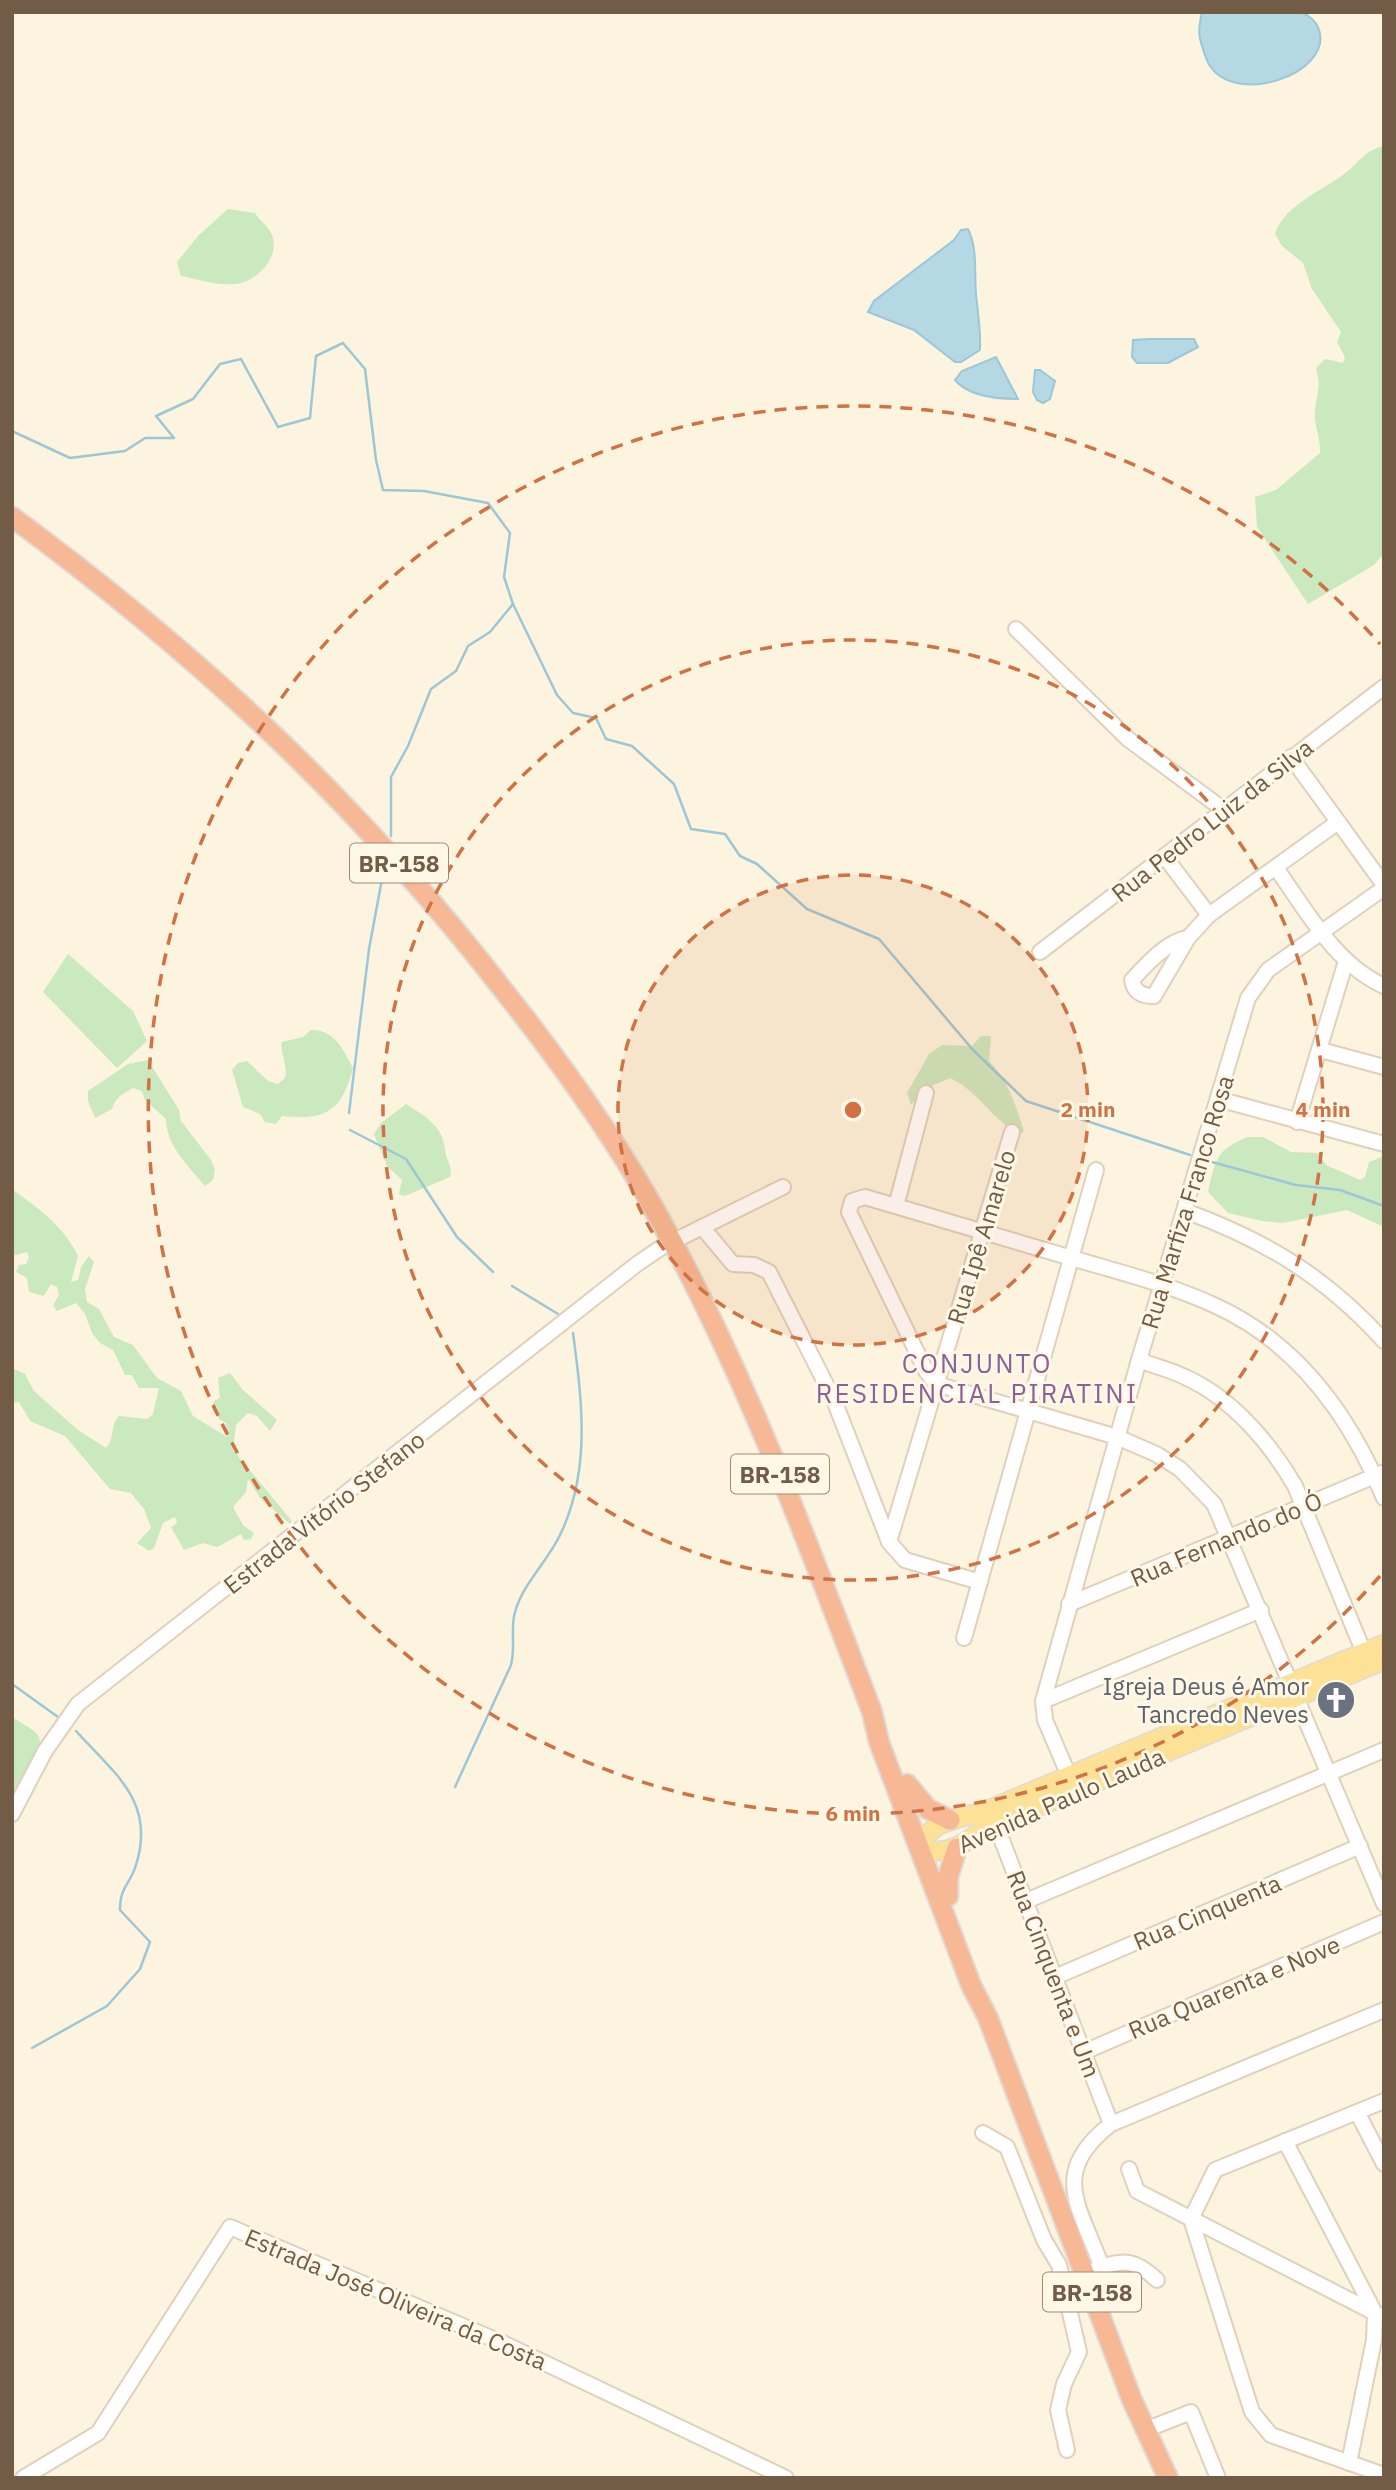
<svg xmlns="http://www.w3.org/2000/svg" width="1396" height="2490" font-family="'IBM Plex Sans',sans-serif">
  <rect width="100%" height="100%" fill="#fcf4df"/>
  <g fill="#cbe9be">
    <path d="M 1384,146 L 1384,553 L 1374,565 L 1308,604 L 1257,527 L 1255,497 L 1276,490 L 1320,453 C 1321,439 1314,426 1315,413 C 1316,393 1322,389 1316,368 L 1325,359 L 1343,363 L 1345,357 L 1337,342 L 1341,332 L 1312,289 L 1303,263 L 1282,246 L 1275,234 C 1285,203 1326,190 1349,170 C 1362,159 1366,150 1384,146 Z"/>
    <path d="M 228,209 L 255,213 C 260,220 269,228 272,235 C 281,257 256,283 234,284 C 218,286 197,279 181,276 L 177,262 L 198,236 Z"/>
    <polygon points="68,954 133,1011 147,1041 117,1068 43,992"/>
    <path d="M 311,1030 C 334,1029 343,1049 353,1068 C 342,1111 326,1121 282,1116 L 276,1124 L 265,1122 L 260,1114 L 243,1107 L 232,1070 L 238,1063 L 247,1061 L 268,1081 L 278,1084 L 285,1078 C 288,1065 280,1055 282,1042 L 303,1037 Z"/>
    <path d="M 981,1036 L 991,1036 L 989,1061 C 1008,1080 1016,1106 1024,1131 L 1020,1134 C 992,1121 978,1090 950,1078 L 927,1088 L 911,1105 L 907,1093 L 929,1054 L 942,1045 L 972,1046 Z"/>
    <path d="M 148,1060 L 179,1110 L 181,1121 L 211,1160 L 215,1170 L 213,1180 L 205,1186 C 188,1166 166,1145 166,1119 L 145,1100 L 142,1091 L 133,1088 C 122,1094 116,1097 112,1109 L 95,1118 L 88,1101 L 88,1091 L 128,1064 Z"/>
    <path d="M 406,1104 C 426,1117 443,1126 445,1150 C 446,1160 453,1166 450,1177 L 405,1196 L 399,1194 L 402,1180 L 387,1166 L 374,1134 L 381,1123 Z"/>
    <path d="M 1248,1137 L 1263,1137 L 1291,1152 L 1319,1153 L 1326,1165 L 1360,1180 L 1365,1177 L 1369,1162 L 1384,1156 L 1384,1227 L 1347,1210 L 1283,1223 L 1262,1221 L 1228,1213 L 1208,1192 C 1215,1161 1216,1149 1248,1137 Z"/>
    <path d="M 12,1189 C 39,1209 63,1225 78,1256 L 71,1282 L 78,1280 L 81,1267 L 89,1256 L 94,1262 L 85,1289 L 87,1302 L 99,1309 L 114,1337 L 133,1345 L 157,1378 L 181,1391 L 193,1416 L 227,1437 L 226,1423 L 220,1420 L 212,1408 L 214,1401 L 220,1398 L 218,1378 L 230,1373 L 243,1390 L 277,1420 L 270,1431 L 257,1416 L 248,1413 L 236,1425 L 233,1450 L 292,1521 L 290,1524 L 260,1498 L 248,1479 L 246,1492 L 233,1507 L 243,1525 L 254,1533 L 251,1539 L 244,1540 L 241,1534 L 217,1547 L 203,1543 L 184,1550 L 171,1527 L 177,1523 L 175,1517 L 163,1523 L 154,1548 L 149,1551 L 137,1543 L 151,1528 L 144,1509 L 131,1493 L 110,1489 L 65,1436 L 30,1421 L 19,1402 L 12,1403 L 12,1368 L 25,1374 L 34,1391 L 78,1430 L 106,1448 C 115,1439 110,1425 119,1416 L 147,1419 L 153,1414 L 159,1388 L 139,1388 L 132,1375 L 125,1375 L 113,1350 L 100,1343 L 92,1333 L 85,1314 L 76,1303 L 57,1311 L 53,1306 L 59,1294 L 57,1287 L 51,1284 L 44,1296 L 29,1292 L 27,1278 L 16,1272 L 19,1265 L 26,1264 L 29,1258 L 27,1252 L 12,1256 Z"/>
    <path d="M 12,1717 C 19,1722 30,1727 36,1733 C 51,1748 22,1782 12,1796 Z"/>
  </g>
  <g fill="#b4d9e5" stroke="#9bc7d7" stroke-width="2">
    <path d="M 1202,12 C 1219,12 1292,8 1303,13 C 1309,15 1316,22 1318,27 C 1338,74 1226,112 1206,58 C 1199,38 1197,34 1202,12 Z"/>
    <path d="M 968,229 C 978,249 974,273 976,294 C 978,314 981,331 980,350 L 961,362 L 955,362 L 914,330 L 868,312 L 874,301 L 954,240 L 961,230 Z"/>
    <polygon points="1150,339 1194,339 1198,347 1168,363 1137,363 1132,357 1133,340"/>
    <path d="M 996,357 L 1018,399 C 998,399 969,397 955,380 L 962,371 Z"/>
    <polygon points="1035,370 1040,370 1055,381 1050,399 1043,403 1037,400 1033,392"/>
  </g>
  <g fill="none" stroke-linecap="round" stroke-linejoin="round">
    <g stroke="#9bc7d7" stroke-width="2.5">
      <polyline points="12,431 70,458 125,451 145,438 174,438 156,416 193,399 220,364 241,359 278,427 310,418 316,356 343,343 365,369 376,460 383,490 424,491 488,503 510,533 504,577 513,604 557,695 573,713 596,718 606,739 632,746 674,784 691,829 725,834 740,856 757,864 807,909 879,939 973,1050 1026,1101 1190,1155"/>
      <polyline points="391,836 391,777 408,746 431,689 456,671 468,646 490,632 513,604"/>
      <polyline points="349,1113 369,949 385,863"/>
      <polyline points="350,1130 406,1159 457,1237 493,1272"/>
      <polyline points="1212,1162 1296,1185 1340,1190 1384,1206"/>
      <polyline points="512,1286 563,1317"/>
      <polyline points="12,1684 58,1717"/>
      <path d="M 455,1787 L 511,1665 C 516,1646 510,1628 515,1612 C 523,1583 549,1560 561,1533 C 591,1469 582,1401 573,1333"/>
      <path d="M 32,2048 L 107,2006 L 140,1969 L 150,1942 L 120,1910 C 120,1886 130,1885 136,1865 C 156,1802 115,1774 76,1731"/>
    </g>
    <g stroke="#e0d0bc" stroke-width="18">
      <g id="minor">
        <polyline points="1016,629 1128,739 1224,810"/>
        <polyline points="1291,757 1384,885"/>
        <polyline points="1165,857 1209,915"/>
        <path d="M 1276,868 C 1306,910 1335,964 1384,986"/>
        <path d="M 1188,938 C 1168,940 1145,966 1132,980 C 1134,992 1142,996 1154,996 L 1188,938 L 1209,915 L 1338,822"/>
        <polyline points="1040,952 1384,687"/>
        <polyline points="1321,1050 1384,1067"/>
        <polyline points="1218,1099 1384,1144"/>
        <polyline points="1297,1122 1346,961"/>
        <polyline points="896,1206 926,1093"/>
        <path d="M 1185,1211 C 1265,1240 1326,1277 1384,1341"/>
        <polyline points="702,1227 733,1264 754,1265 769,1272 834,1400 889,1542 905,1560 980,1582"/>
        <path d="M 1139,1360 C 1154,1366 1171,1370 1185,1377 C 1232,1398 1270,1443 1295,1486 L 1367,1660"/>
        <path d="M 1384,1498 C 1350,1416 1299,1344 1216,1306 C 1171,1285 1122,1273 1075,1259 C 1005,1238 935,1218 865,1197 L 852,1201 L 849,1212 L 926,1371 L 936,1384 L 1117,1437 L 1156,1454 L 1180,1469 L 1214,1504 L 1384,1904"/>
        <polyline points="889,1542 1012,1132"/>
        <polyline points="1069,1604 1382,1473"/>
        <polyline points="964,1638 1096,1170"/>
        <polyline points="1043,1701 1261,1610"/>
        <polyline points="1072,1783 1045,1720 1043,1701 1139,1360 1248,998 1268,970 1384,888"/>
        <polyline points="12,1814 45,1751 78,1704 637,1264 662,1247 783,1187"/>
        <polyline points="993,1817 1111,2124"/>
        <polyline points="1026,1901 1384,1750"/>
        <polyline points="1055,1977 1360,1846"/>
        <polyline points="1084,2052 1384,1922"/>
        <polyline points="1384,2101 1215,2170 1191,2219 1252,2412 1271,2435 1384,2475"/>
        <polyline points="1357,2112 1384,2164"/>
        <polyline points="983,2133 1007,2147 1044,2240 1059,2265 1079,2352 1064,2384 1058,2410 1067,2450"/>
        <polyline points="1285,2141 1375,2313 1374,2340 1349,2463"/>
        <polyline points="1129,2169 1137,2191 1377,2314"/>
        <path d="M 1102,2267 C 1079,2205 1049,2172 1111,2124 L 1384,2010"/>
        <path d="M 1096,2269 C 1124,2258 1136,2260 1157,2280"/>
        <polyline points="1145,2430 1191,2412 1218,2478"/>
        <polyline points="23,2478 98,2433 230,2227 505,2344 786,2478"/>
      </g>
    </g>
    <g stroke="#e0dbd7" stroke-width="21">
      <g id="major">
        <path d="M 925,1837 C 940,1817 969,1818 990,1809 L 1384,1644"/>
        <path d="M 930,1851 C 953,1853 965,1842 983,1830 L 1384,1660"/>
      </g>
    </g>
    <g stroke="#e0dbd7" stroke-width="23">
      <g id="highway">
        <path d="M 12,517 C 202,657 359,804 504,991 C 562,1064 616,1139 661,1221 C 747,1377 809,1546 872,1712 L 879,1742 L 971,1985 L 988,2018 L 1132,2400 L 1168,2478"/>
        <polyline points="907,1784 928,1809 950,1820"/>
        <polyline points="948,1896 948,1877 957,1848"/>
      </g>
    </g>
    <use href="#minor" stroke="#fff" stroke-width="14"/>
    <use href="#major" stroke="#fce197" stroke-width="18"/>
    <use href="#highway" stroke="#f7b995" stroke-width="19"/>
  </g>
  <circle cx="853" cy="1110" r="235" fill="#d07244" fill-opacity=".12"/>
  <g fill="none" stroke="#d07244" stroke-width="3.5" stroke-dasharray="12 9">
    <circle cx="853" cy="1110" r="235"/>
    <circle cx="853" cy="1110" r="470"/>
    <path d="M1380 1576A704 704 0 1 1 1380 644"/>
  </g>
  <defs>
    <g id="church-disc" transform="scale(2.0125)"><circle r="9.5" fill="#6b7280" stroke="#fff8e6"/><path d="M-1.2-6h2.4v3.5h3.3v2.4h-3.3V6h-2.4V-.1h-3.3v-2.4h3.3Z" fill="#fff"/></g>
  </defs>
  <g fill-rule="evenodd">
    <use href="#church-disc" x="1336" y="1700"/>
  </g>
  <g text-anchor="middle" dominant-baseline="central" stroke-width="6" stroke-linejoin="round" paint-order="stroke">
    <g fill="#fff8e6" stroke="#9c8a77" stroke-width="2">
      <rect x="350" y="843.5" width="98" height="39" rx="5"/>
      <rect x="731" y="1454.5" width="98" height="39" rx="5"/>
      <rect x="1043" y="2272.5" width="98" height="39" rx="5"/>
    </g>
    <g font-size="23" font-weight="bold" fill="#725b47">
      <text x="399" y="863">BR-158</text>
      <text x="780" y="1474">BR-158</text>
      <text x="1092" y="2292">BR-158</text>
    </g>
    <g font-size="24" fill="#725b47" stroke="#fff8e6">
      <text transform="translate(1212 820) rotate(-38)">Rua Pedro Luiz da Silva</text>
      <text transform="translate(1187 1202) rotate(-73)">Rua Marfiza Franco Rosa</text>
      <text transform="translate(981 1237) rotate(-73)">Rua Ipê Amarelo</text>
      <text transform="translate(324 1512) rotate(-38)">Estrada Vitório Stefano</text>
      <text transform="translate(1226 1539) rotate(-23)">Rua Fernando do Ó</text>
      <text transform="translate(1061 1800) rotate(-24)">Avenida Paulo Lauda</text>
      <text transform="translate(1207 1912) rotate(-23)">Rua Cinquenta</text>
      <text transform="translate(1054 1974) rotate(69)">Rua Cinquenta e Um</text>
      <text transform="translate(1234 1987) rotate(-23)">Rua Quarenta e Nove</text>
      <text transform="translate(396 2299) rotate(23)">Estrada José Oliveira da Costa</text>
    </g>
    <g font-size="24" fill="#5b616d" stroke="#fff8e6" text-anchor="end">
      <text x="1309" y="1686">Igreja Deus é Amor<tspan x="1309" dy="28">Tancredo Neves</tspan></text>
    </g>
    <g font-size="26" letter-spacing="2" fill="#8a6296" stroke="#fff8e6">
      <text x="977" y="1363">CONJUNTO<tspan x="977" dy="30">RESIDENCIAL PIRATINI</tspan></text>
    </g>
  </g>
  <circle cx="853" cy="1110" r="10" fill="#d07244" stroke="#fff8e6" stroke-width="3.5"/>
  <g font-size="21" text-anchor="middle" font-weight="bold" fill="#d07244" stroke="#fff8e6" stroke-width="6" stroke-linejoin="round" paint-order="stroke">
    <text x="1088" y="1117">2 min</text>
    <text x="1323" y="1117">4 min</text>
    <text x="853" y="1821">6 min</text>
  </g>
  <rect width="1396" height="2490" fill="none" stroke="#725b47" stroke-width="28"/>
</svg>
